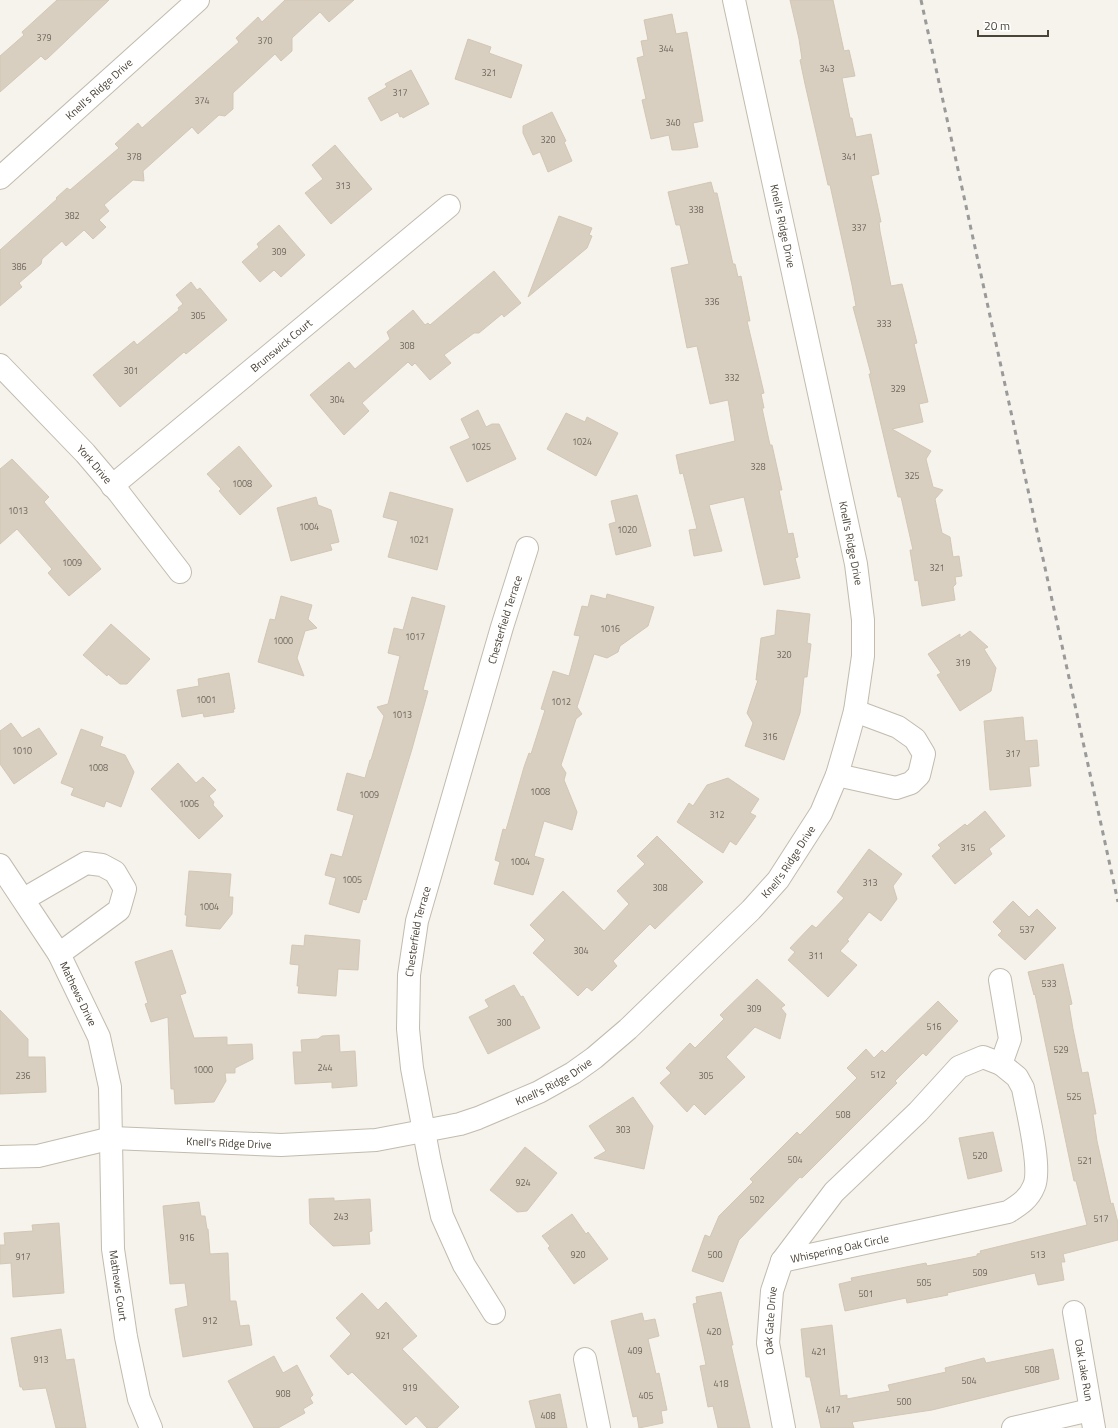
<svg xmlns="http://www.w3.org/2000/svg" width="1118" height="1428" font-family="'Titillium Web',sans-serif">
  <rect width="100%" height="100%" fill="#f6f3ec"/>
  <g fill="#d8cfc1" stroke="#d3c7b4">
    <polygon points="57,0 109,0 48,58 45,60 41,56 0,92 0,56 24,35 22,32"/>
    <polygon points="285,0 354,0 329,22 320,12 292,38 292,51 281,61 275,54 233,93 233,109 225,116 219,115 198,134 192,127 143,171 144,181 133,180 104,205 109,211 99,220 106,227 93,239 84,230 66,246 62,241 42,259 41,264 19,283 22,287 0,306 0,250 57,199 56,198 67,188 70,190 119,148 115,144 138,123 142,128 239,42 236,38 258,17 262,22"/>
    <polygon points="790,0 833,0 844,51 849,50 855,76 842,78 850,118 852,118 856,137 871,134 879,174 871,176 881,222 879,222 880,231 891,286 902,284 917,343 914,344 928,402 919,404 923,422 892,429 931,451 926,459 933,487 943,490 935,499 942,533 950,537 953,557 959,556 962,576 955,577 956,584 953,587 955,600 922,606 918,580 915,581 910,550 913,550 901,497 898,497 869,374 871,374 853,307 856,306 852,285 830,185 828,185 805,84 800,60 802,59 799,39"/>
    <polygon points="672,14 676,34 687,32 703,121 693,123 698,147 680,150 672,150 669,135 651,139 642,100 646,99 637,58 644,56 641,41 648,40 644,20"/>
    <polygon points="468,39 491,47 489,53 522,65 511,98 455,79"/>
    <polygon points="411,70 429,104 403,118 402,116 400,117 398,112 381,121 368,98 387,87 385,84"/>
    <polygon points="552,112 566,141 564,142 572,161 548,172 540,152 533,155 523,133 523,126"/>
    <polygon points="335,145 372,189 331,224 305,193 323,179 312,165"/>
    <polygon points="711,182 714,193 717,193 733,264 735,264 738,277 741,276 750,321 747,321 764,393 761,394 764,408 762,408 770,445 772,445 782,490 779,490 788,534 793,533 798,557 795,558 800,578 764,585 744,497 709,505 722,551 694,556 689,530 697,529 683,473 680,474 676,455 735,441 728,400 710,404 697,346 687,348 671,268 689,264 680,225 676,225 668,192"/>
    <polygon points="559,216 592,228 589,235 592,236 587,248 528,297"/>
    <polygon points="279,225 305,255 281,277 274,270 260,282 242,262 259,247 257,244"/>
    <polygon points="494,271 521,303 504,317 502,314 479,333 474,333 444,355 451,363 430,380 415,363 412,366 408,362 362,403 369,411 344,435 310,395 349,362 355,369 390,339 387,332 413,310 425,325 428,323 430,325"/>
    <polygon points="191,282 197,290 200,288 227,320 186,354 184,352 120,407 93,375 134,341 137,345 179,310 178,308 183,304 176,295"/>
    <polygon points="478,410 486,427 492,424 499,424 516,459 467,482 450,447 470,438 461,419"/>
    <polygon points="566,413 585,422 587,417 618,433 596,476 547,449"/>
    <polygon points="239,446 272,486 240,515 219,491 221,489 207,474"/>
    <polygon points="12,459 49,497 44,502 101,569 69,596 48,573 52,569 17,529 0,544 0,469"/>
    <polygon points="390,492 453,509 437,570 388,557 398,521 383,517"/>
    <polygon points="637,495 651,546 616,555 609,524 616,522 611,501"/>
    <polygon points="316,497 318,505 331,510 339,542 330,544 332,550 291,561 277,508"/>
    <polygon points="607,594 654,607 648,626 620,646 618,652 607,658 594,654 577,707 582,714 576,719 561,765 566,773 564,780 577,812 572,830 544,821 534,856 544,859 533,895 494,884 500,862 495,860 503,829 506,830 524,767 529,753 531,754 545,710 541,709 553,671 569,676 580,636 574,635 582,606 588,607 591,595 606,599"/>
    <polygon points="281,596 312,605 308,619 317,628 305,631 297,658 304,676 258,662 270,619 275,620"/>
    <polygon points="412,597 445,606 423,690 428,691 412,749 366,900 363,899 359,913 329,904 336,878 325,875 331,854 342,857 354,815 337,810 347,773 365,778 370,760 371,760 384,716 377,707 388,704 400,656 388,653 394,628 403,630"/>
    <polygon points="777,610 810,614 807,643 811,644 807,677 804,677 800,713 784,760 745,746 753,723 747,713 758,680 756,680 761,638 775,635"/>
    <polygon points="111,624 150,659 127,684 120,684 108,674 107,676 83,655"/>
    <polygon points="970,631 988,647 984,649 996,668 991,691 960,711 937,675 941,673 928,654 960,634 960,638"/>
    <polygon points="229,673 235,709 233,709 234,712 204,717 203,713 182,717 177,690 199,686 198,679"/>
    <polygon points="1023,717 1025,741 1037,740 1039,766 1029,767 1031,786 990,790 984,721"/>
    <polygon points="11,723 22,738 39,728 57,754 14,784 0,764 0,731"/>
    <polygon points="81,729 103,737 100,746 125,755 134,772 121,807 106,801 104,807 71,795 74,788 61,783"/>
    <polygon points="178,763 196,783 203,777 216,790 209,796 214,802 213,805 223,816 199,839 151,789"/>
    <polygon points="728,778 759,799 750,813 756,816 736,845 730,841 723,853 677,822 689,803 693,806 707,785"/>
    <polygon points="985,811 1005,836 989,849 992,854 955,884 932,856 941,848 938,845 965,824 967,826"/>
    <polygon points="657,836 703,882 655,929 650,924 613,961 617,966 592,991 587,987 578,996 533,953 545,940 530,925 563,891 604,931 629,904 617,891 645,864 637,856"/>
    <polygon points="869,849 902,874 893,886 897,899 881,921 869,912 847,940 849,941 840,951 857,965 828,997 788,960 795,952 790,948 812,925 816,928 844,898 837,892"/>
    <polygon points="189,871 231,874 229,897 233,897 232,914 220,929 186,926 187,915 185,915"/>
    <polygon points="1013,901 1029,917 1037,909 1056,928 1025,960 998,935 1002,931 993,922"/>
    <polygon points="305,935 360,940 358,970 338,969 336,996 298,993 299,986 297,986 299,965 290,964 292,945 304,946"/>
    <polygon points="172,950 186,993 180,995 194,1038 227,1037 227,1045 252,1044 253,1059 235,1068 235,1073 225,1073 226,1081 214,1102 175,1104 174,1089 171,1089 168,1017 151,1022 145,1004 148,1003 135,962"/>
    <polygon points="1063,964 1072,1004 1069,1005 1073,1029 1082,1073 1088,1072 1096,1114 1093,1114 1097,1141 1111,1204 1113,1203 1118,1223 1118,1240 1063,1254 1065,1262 1061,1262 1064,1280 1038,1285 1035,1273 947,1293 948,1295 907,1303 906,1298 845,1311 839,1284 852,1281 851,1278 926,1263 927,1266 977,1256 977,1254 981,1253 980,1251 1087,1225 1076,1181 1074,1181 1035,994 1034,995 1028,972"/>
    <polygon points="757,979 785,1005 781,1008 786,1014 780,1039 755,1027 726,1057 745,1077 705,1115 694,1104 687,1112 660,1083 671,1073 666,1068 690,1043 695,1048 724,1019 720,1015"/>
    <polygon points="514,985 521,997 523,996 540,1028 488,1054 469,1017 489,1007 485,1000"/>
    <polygon points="938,1001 958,1021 926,1056 923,1053 895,1081 897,1083 802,1178 800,1177 739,1240 723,1282 692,1271 705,1235 710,1237 719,1216 753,1182 750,1179 797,1132 800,1135 857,1078 847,1068 866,1049 874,1058 882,1050 885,1053"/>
    <polygon points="0,1010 28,1039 28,1057 45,1057 46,1092 0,1094"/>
    <polygon points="339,1035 340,1052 355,1051 357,1086 332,1088 332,1082 295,1084 293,1052 302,1052 301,1040 318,1039 322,1036"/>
    <polygon points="633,1097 653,1126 644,1169 594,1158 606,1151 589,1126"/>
    <polygon points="993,1132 1002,1171 968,1179 959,1138"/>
    <polygon points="525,1147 557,1173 527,1211 517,1212 490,1190"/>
    <polygon points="334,1198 334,1201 370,1199 372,1231 369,1232 370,1244 333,1246 310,1224 309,1199"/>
    <polygon points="199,1202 201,1216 205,1216 207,1229 208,1229 210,1254 228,1253 230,1301 236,1301 240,1326 249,1325 252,1345 183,1357 175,1309 188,1306 185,1283 170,1284 163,1206"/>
    <polygon points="572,1214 586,1234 588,1232 608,1259 574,1284 548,1248 550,1246 542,1236"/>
    <polygon points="59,1223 64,1293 13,1297 11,1263 0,1264 0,1245 5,1245 4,1233 33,1231 32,1225"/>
    <polygon points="721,1292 733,1345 731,1345 750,1428 718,1428 713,1406 708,1407 700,1366 706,1365 693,1304 697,1303 696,1297"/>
    <polygon points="362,1293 378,1310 386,1302 417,1336 402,1349 459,1407 437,1428 427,1428 416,1416 406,1425 352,1372 348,1375 330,1356 351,1334 336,1318"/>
    <polygon points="642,1313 644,1321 655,1319 659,1336 648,1339 656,1374 659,1373 667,1410 661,1411 663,1423 639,1428 637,1416 633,1417 611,1321"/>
    <polygon points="832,1325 840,1396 847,1395 847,1399 890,1391 888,1385 946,1372 945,1368 984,1358 986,1363 1053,1349 1059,1379 932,1410 852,1422 854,1428 821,1428 810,1377 806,1377 801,1329"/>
    <polygon points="61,1329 66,1360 74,1359 86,1428 56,1428 46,1388 23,1390 22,1387 20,1387 11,1338"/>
    <polygon points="274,1356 283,1373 297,1365 313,1395 310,1398 313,1403 303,1409 305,1413 278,1428 254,1428 228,1381"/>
    <polygon points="560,1394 567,1428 536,1428 529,1401"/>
  </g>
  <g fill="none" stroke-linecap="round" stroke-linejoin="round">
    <g stroke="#c2bbae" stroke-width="24">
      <g id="street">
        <path id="s1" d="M 0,178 L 198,0"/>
        <path id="s2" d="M 0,365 L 85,453 L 119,493 L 180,572"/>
        <path id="s3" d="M 112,486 L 449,206"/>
        <polyline points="837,775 896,788 911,783 919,775 924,754 915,739 898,727 855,711"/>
        <path id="s4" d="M 0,865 L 59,954 L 99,1037 L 110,1087 L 113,1249 L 126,1337 L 139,1399 L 151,1428"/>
        <polyline points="24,899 86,863 102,865 115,872 125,889 119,910 59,954"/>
        <path id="s5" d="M 0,1157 L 38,1156 L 112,1138 L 281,1145 L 376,1140 L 460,1124 L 478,1118 L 539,1092 L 573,1073 L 594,1058 L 628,1029 L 751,910 L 778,880 L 821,813 L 837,775 L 846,744 L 855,711 L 863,656 L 863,620 L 856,564 L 734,0"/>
        <path id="s6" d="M 782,1261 L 1008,1212 C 1019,1205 1029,1199 1034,1186 C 1042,1168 1027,1110 1023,1088 L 1017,1077 L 1001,1064 L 1010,1039 L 1000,980"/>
        <path id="s7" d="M 1074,1312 L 1094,1428"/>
        <path id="s8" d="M 494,1313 L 464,1265 L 442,1216 L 430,1163 L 412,1068 L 408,1029 L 409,975 L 417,921 L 502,627 L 527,548"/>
        <polyline points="585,1359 599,1428"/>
        <path id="s9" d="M 784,1428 L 768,1343 L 772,1291 L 782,1261 L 834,1192 L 918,1112 L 959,1067 L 983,1057 L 1001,1064"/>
        <polyline points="1013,1428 1090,1410"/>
      </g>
    </g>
    <use href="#street" stroke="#fff" stroke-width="22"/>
    <polyline stroke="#9a9a9a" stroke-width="3" stroke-dasharray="5 5" stroke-linecap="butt" points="921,0 1118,902"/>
  </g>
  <g text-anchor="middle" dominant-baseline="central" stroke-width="3" stroke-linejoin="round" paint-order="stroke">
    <g font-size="9" fill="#6e675b">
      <text x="44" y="37">379</text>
      <text x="265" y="40">370</text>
      <text x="666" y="48">344</text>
      <text x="827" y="68">343</text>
      <text x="489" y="72">321</text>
      <text x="400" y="92">317</text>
      <text x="202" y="100">374</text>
      <text x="673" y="122">340</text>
      <text x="548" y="139">320</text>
      <text x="134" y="156">378</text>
      <text x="849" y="156">341</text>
      <text x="343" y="185">313</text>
      <text x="696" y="209">338</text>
      <text x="72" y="215">382</text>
      <text x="859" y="227">337</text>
      <text x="279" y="251">309</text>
      <text x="19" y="266">386</text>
      <text x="712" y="301">336</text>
      <text x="198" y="315">305</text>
      <text x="884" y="323">333</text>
      <text x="407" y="345">308</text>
      <text x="131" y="370">301</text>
      <text x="732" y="377">332</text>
      <text x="898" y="388">329</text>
      <text x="337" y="399">304</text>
      <text x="582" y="441">1024</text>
      <text x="481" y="446">1025</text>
      <text x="758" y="466">328</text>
      <text x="912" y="475">325</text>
      <text x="242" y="483">1008</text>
      <text x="18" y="510">1013</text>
      <text x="309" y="526">1004</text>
      <text x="627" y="529">1020</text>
      <text x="419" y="539">1021</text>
      <text x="72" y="562">1009</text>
      <text x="937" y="567">321</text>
      <text x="610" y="628">1016</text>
      <text x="415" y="636">1017</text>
      <text x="283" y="640">1000</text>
      <text x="784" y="654">320</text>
      <text x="963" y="662">319</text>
      <text x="206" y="699">1001</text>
      <text x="561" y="701">1012</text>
      <text x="402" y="714">1013</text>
      <text x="770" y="736">316</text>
      <text x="22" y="750">1010</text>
      <text x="1013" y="753">317</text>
      <text x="98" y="767">1008</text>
      <text x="540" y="791">1008</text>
      <text x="369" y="794">1009</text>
      <text x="189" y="803">1006</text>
      <text x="717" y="814">312</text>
      <text x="968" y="847">315</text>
      <text x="520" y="861">1004</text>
      <text x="352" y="879">1005</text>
      <text x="870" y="882">313</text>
      <text x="660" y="887">308</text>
      <text x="209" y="906">1004</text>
      <text x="1027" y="929">537</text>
      <text x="581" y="950">304</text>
      <text x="816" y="955">311</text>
      <text x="1049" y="983">533</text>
      <text x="754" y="1008">309</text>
      <text x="504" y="1022">300</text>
      <text x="934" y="1026">516</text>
      <text x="1061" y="1049">529</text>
      <text x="325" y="1067">244</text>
      <text x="203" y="1069">1000</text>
      <text x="878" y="1074">512</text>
      <text x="23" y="1075">236</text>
      <text x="706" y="1075">305</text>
      <text x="1074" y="1096">525</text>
      <text x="843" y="1114">508</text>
      <text x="623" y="1129">303</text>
      <text x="980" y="1155">520</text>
      <text x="795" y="1159">504</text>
      <text x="1085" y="1160">521</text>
      <text x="523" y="1182">924</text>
      <text x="757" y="1199">502</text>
      <text x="341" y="1216">243</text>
      <text x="1101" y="1218">517</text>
      <text x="187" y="1237">916</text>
      <text x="578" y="1254">920</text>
      <text x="715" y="1254">500</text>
      <text x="1038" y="1254">513</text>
      <text x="23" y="1256">917</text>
      <text x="980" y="1272">509</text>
      <text x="924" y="1282">505</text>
      <text x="866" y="1293">501</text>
      <text x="210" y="1320">912</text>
      <text x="714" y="1331">420</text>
      <text x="383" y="1335">921</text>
      <text x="635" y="1350">409</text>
      <text x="819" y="1351">421</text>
      <text x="41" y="1359">913</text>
      <text x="1032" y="1369">508</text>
      <text x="969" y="1380">504</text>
      <text x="721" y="1383">418</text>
      <text x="410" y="1387">919</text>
      <text x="283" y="1393">908</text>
      <text x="646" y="1395">405</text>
      <text x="904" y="1401">500</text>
      <text x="833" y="1409">417</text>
      <text x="548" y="1415">408</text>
    </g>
    <g font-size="11" fill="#4b4439" stroke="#fff">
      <text stroke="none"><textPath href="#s1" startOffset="133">Knell's Ridge Drive</textPath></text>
      <text transform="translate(783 226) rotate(78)">Knell's Ridge Drive</text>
      <text stroke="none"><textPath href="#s3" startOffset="220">Brunswick Court</textPath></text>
      <text stroke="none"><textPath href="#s2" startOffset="137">York Drive</textPath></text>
      <text transform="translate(851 543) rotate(79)">Knell's Ridge Drive</text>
      <text stroke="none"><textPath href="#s8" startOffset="723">Chesterfield Terrace</textPath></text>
      <text stroke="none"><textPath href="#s5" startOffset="891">Knell's Ridge Drive</textPath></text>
      <text stroke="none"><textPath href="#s8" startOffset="399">Chesterfield Terrace</textPath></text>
      <text stroke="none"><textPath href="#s4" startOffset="151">Mathews Drive</textPath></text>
      <text stroke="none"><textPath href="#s5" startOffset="567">Knell's Ridge Drive</textPath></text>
      <text stroke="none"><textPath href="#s5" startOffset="231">Knell's Ridge Drive</textPath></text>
      <text stroke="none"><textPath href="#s6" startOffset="59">Whispering Oak Circle</textPath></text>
      <text stroke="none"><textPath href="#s4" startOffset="449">Mathews Court</textPath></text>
      <text stroke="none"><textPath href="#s9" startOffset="109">Oak Gate Drive</textPath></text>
      <text stroke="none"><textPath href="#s7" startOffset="59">Oak Lake Run</textPath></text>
    </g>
  </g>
  <path d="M978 30v6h70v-6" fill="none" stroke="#4b4439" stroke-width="2"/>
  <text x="984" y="30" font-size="12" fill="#4b4439" stroke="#ffffff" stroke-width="3" paint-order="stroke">20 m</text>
</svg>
